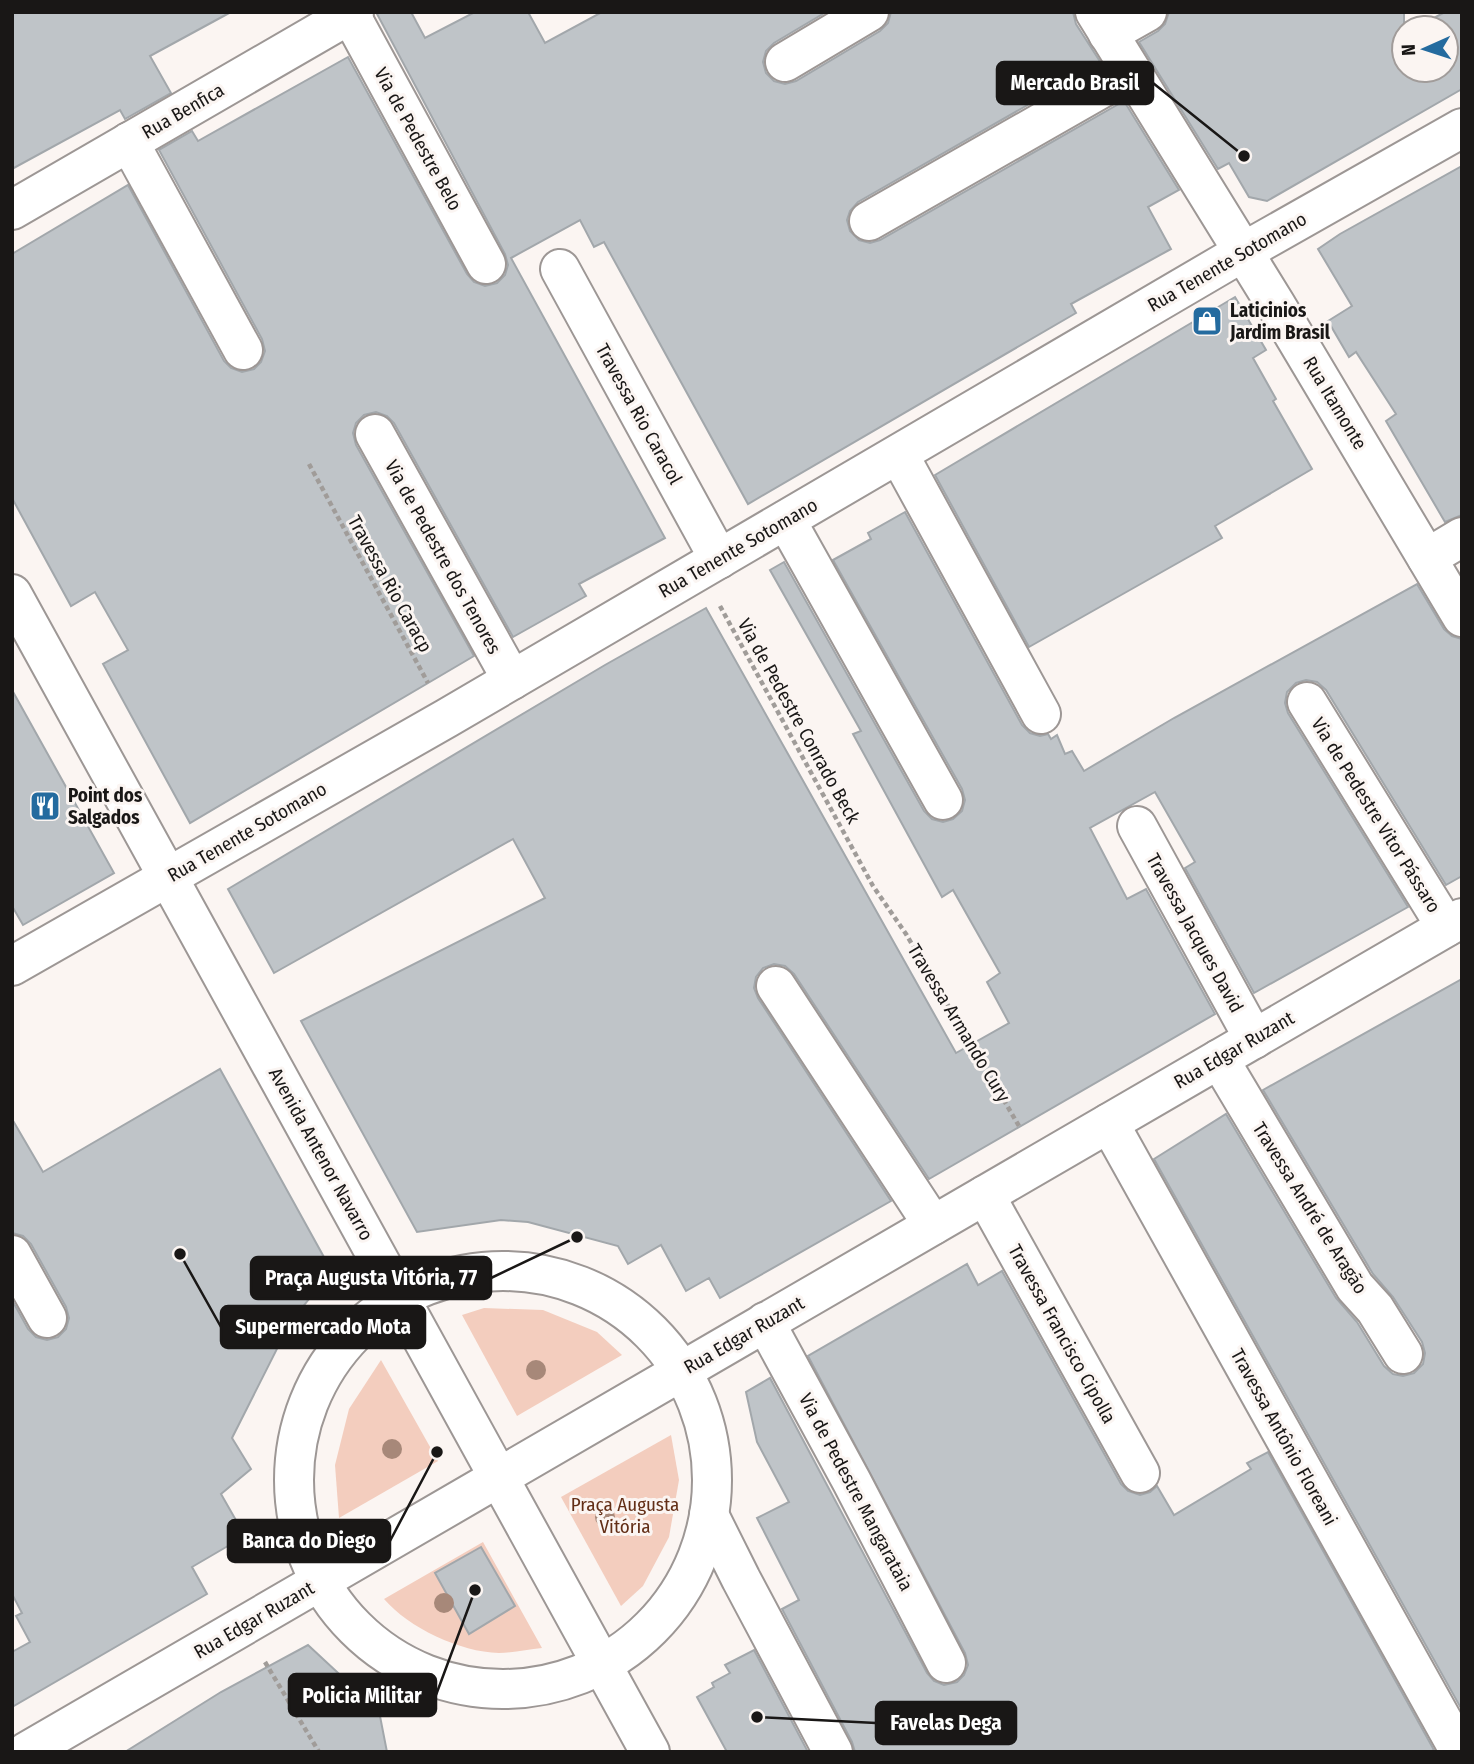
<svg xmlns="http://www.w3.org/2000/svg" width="1474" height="1764" font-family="'Fira Sans Condensed',sans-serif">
  <rect width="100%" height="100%" fill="#fbf5f2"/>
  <g fill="#f3cdbe">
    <polygon points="484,1308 543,1310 597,1332 622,1355 517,1416 462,1315"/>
    <polygon points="381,1360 438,1461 339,1518 335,1465 349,1409"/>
    <polygon points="671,1435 679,1480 669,1537 643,1586 621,1606 561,1497"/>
    <path d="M 483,1542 L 542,1648 C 528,1649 513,1653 499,1653 C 460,1652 409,1628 384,1599 Z"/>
  </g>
  <g fill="#bfc4c8" stroke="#a2a7ab" stroke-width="2">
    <polygon points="12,12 231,12 150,56 171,93 125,119 120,110 12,169"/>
    <polygon points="376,12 411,12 425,38 475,12 528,12 545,43 602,12 826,12 774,43 766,51 763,62 766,73 774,81 785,84 796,81 880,31 888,23 891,12 1073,12 1076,24 1101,63 858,202 850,211 847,220 850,231 859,240 870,243 880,240 1124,101 1179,190 1148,207 1171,249 1071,304 1076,313 748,504 604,242 594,247 580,220 511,258 665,538 579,584 586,596 513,637 394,423 387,416 376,412 364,415 356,423 353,433 356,445 474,656 190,823 103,664 128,650 95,592 71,606 12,498 12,254 128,185 224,361 231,368 242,372 254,369 261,362 265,351 262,339 159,150 192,131 198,141 348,57 467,274 474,282 485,286 497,283 505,275 508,265 505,254"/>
    <polygon points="1169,12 1404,12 1404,70 1446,70 1446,28 1415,28 1445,12 1462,12 1462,89 1267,201 1249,197 1229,163 1218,169 1139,42 1158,31 1165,24"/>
    <polygon points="1462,166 1462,515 1445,522 1386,421 1396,414 1356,352 1349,357 1328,321 1352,306 1318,249 1340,234"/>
    <polygon points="1235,297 1266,350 1253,358 1276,399 1273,401 1312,469 1215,526 1222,538 1029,647 935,475"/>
    <polygon points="905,512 1022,725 1030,733 1040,736 1048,734 1051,739 1057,735 1065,754 1072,751 1084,771 1174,718 1417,584 1444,629 1452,636 1462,639 1462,876 1446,885 1326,690 1317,682 1306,680 1296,683 1287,692 1285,703 1288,713 1408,907 1254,993 1185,868 1195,862 1155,792 1090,828 1127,899 1146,889 1215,1014 929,1179 794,974 785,966 774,964 763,968 756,977 754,988 758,998 891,1201 720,1298 709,1278 686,1291 661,1245 628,1264 618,1246 528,1222 501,1220 417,1232 301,1021 545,898 513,839 274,973 228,889 605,665 706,608 956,1053 1009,1023 987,982 1000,973 953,890 942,897 853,734 861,731 770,570 784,562 924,811 932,819 943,822 953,819 962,811 965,800 962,789 833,560 871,539 868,533"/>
    <polygon points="12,690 114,873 23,925 12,906"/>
    <polygon points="1462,979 1462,1710 1154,1159 1226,1114 1336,1298 1357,1322 1384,1366 1393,1374 1403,1376 1414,1373 1423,1364 1425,1353 1422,1342 1393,1297 1373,1274 1263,1090"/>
    <polygon points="220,1069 325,1259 320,1285 290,1323 232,1438 251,1469 221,1494 245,1536 192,1567 207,1594 12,1707 12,1652 30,1642 16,1616 22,1613 12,1594 12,1300 28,1329 36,1337 47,1340 58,1337 66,1329 69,1318 66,1307 31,1244 23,1236 12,1233 12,1119 43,1172"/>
    <polygon points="967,1264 978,1285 1002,1271 1121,1484 1128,1491 1140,1495 1150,1492 1157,1486 1174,1515 1251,1469 1247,1463 1268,1452 1434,1750 1430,1752 855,1752 852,1742 782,1609 799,1600 757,1518 789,1502 757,1442 746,1392 770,1378 927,1673 934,1681 944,1685 957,1682 964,1675 968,1665 965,1653 808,1356"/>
    <polygon points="481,1547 515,1606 469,1634 435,1573"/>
    <polygon points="308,1645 379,1711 387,1752 125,1752 221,1692"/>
    <polygon points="754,1650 808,1752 727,1752 697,1697 714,1687 712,1683 730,1673 725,1665"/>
  </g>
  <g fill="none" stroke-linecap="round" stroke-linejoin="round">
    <g stroke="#9d9795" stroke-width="42">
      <g id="minor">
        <polyline points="1095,12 1276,305 1462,617"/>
        <polyline points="350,14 486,264"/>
        <polyline points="1108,34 1147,12"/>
        <polyline points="785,62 869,12"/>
        <polyline points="129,142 243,350"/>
        <polyline points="12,210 354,12"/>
        <polyline points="869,221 1130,72"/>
        <polyline points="560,269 719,559"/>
        <polyline points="375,434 512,680"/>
        <polyline points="899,455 1041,714"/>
        <polyline points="786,520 943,800"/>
        <polyline points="1427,558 1462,537"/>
        <polyline points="12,594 650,1752"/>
        <polyline points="1307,702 1446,927"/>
        <polyline points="1137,826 1254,1039"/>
        <polyline points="12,966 447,718 1243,252 1462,128"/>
        <polyline points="776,986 933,1225"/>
        <polyline points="1219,1059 1355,1287 1375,1309 1403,1354"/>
        <polyline points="1109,1123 1460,1752"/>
        <polyline points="985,1195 1140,1473"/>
        <polyline points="12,1255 47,1318"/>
        <circle cx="503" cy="1480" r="209"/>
        <polyline points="765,1322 852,1482 946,1663"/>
        <polyline points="709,1515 741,1579 833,1752"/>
        <polyline points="26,1752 1462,918"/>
      </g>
    </g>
    <g stroke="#a09c99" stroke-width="4.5" stroke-dasharray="5 3.5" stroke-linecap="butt">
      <polyline points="309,464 428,683"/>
      <polyline points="720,606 873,886 906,934 1019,1126"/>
      <polyline points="265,1662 319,1752"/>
    </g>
    <use href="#minor" stroke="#fff" stroke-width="38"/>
  </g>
  <g fill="#a78879">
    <circle cx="536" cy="1370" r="10"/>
    <circle cx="392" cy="1449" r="10"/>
    <circle cx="605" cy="1517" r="10"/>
    <circle cx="444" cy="1603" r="10"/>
  </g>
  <defs>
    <g id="shop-square" transform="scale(1.575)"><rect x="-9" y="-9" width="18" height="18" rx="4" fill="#246b9f" stroke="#fbf5f2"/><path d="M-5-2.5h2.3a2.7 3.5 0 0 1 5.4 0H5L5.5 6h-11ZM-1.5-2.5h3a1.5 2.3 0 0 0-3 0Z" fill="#fff"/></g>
    <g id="restaurant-square" transform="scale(1.575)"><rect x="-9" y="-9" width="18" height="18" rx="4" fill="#246b9f" stroke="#fbf5f2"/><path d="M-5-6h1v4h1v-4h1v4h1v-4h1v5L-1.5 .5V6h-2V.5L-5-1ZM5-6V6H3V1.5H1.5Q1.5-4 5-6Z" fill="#fff"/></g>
  </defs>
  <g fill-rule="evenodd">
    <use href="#shop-square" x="1207" y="321"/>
    <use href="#restaurant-square" x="45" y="806"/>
  </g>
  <g text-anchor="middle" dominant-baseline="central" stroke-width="6" stroke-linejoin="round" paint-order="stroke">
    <g font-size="19" fill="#191716" stroke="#fbf5f2">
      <text transform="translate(183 111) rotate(-30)">Rua Benfica</text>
      <text transform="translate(418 139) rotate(61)">Via de Pedestre Belo</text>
      <text transform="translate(1227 262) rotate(-30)">Rua Tenente Sotomano</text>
      <text transform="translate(1335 403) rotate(59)">Rua Itamonte</text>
      <text transform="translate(639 414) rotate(61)">Travessa Rio Caracol</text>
      <text transform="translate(738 548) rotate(-30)">Rua Tenente Sotomano</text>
      <text transform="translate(443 557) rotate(61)">Via de Pedestre dos Tenores</text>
      <text transform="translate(390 584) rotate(61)">Travessa Rio Caracp</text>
      <text transform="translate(799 721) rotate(61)">Via de Pedestre Conrado Beck</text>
      <text transform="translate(1376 815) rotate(58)">Via de Pedestre Vitor Pássaro</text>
      <text transform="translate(247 832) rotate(-30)">Rua Tenente Sotomano</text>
      <text transform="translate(1195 933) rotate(61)">Travessa Jacques David</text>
      <text transform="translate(959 1023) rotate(59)">Travessa Armando Cury</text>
      <text transform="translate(1234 1050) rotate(-30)">Rua Edgar Ruzant</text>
      <text transform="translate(321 1154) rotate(61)">Avenida Antenor Navarro</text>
      <text transform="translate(1310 1208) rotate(58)">Travessa André de Aragão</text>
      <text transform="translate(1062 1334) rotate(61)">Travessa Francisco Cipolla</text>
      <text transform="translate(744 1335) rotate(-30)">Rua Edgar Ruzant</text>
      <text transform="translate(1284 1437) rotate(61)">Travessa Antônio Floreani</text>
      <text transform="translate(856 1492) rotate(62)">Via de Pedestre Mangarataia</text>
      <text transform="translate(254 1620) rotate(-30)">Rua Edgar Ruzant</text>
    </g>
    <g font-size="19" font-weight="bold" fill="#191716" stroke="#fbf5f2" text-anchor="start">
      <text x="1230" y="310">Laticinios<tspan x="1230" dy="22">Jardim Brasil</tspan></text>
      <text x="68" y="795">Point dos<tspan x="68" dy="22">Salgados</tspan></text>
    </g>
    <g font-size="19" fill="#622e16" stroke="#fbf5f2">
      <text x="625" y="1504">Praça Augusta<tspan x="625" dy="22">Vitória</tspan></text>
    </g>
  </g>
  <path fill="none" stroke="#191716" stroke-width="2.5" d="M1244 156L1153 83M577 1237L491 1278M180 1254L221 1327M437 1452L390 1541M475 1590L436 1695M757 1717L876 1723"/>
  <g fill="#191716" stroke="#fbf5f2" stroke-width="2.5">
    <circle cx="1244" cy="156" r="7"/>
    <circle cx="577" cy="1237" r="7"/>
    <circle cx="180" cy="1254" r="7"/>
    <circle cx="437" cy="1452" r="7"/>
    <circle cx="475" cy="1590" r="7"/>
    <circle cx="757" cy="1717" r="7"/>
  </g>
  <g fill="#191716" stroke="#191716" stroke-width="2.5">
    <rect x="997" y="62" width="156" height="42" rx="7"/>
    <rect x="251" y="1257" width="240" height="42" rx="7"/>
    <rect x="221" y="1306" width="204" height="42" rx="7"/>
    <rect x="228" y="1520" width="162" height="42" rx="7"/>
    <rect x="289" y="1674" width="147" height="42" rx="7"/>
    <rect x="876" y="1702" width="140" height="42" rx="7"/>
  </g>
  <g font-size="21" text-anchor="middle" font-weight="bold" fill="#fff">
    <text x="1075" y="90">Mercado Brasil</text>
    <text x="371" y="1285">Praça Augusta Vitória, 77</text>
    <text x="323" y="1334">Supermercado Mota</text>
    <text x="309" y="1548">Banca do Diego</text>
    <text x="362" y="1703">Policia Militar</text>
    <text x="946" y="1730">Favelas Dega</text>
  </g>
  <rect width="1474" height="1764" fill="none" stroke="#191716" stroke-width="28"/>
  <g transform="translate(1425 49) rotate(267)"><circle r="33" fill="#fbf5f2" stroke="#a19c9a" stroke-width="2"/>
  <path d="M0-5L12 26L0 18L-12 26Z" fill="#246b9f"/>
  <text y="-10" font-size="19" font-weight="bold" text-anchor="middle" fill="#191716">N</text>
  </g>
</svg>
